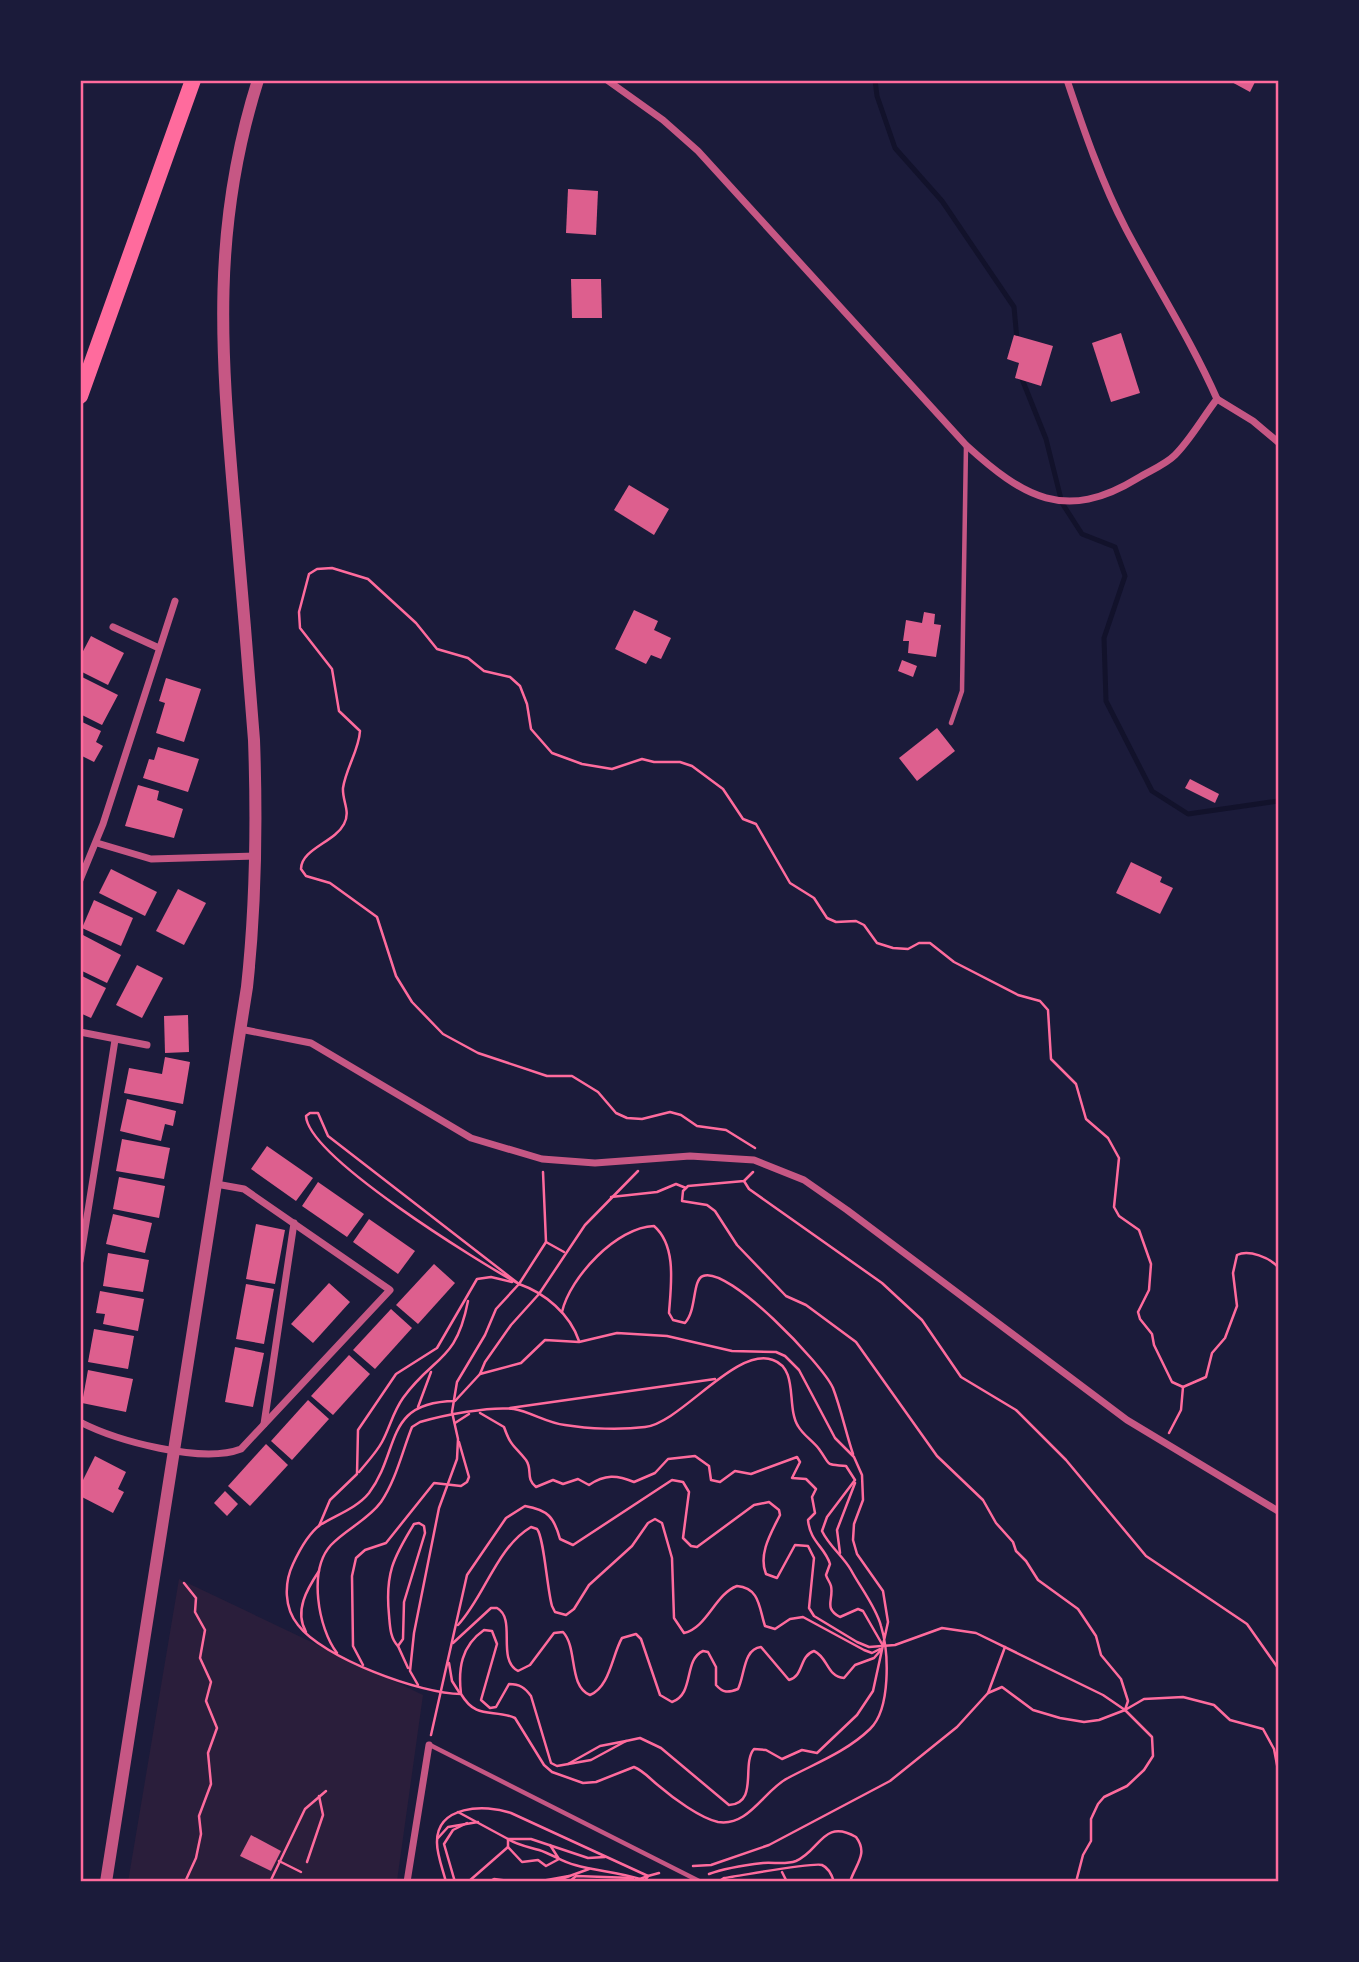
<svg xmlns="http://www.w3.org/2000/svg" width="1359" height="1962" font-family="'Nunito Sans',sans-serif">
  <rect width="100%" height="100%" fill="#1b1b3a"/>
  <polygon fill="#2a1e3b" points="179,1579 423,1695 397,1881 128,1882"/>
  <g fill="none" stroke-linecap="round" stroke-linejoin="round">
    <g stroke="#12122b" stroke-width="5">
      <polyline points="875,80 877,96 895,148 942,201 1014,307 1017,340"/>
      <polyline points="1020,374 1046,439 1062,503 1082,534 1115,547 1125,576 1104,638 1106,701 1152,791 1188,814 1278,801"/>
    </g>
  </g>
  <g fill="#dd5f8e">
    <polygon points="1228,80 1256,80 1250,92"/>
    <polygon points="568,189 598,191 596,235 566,233"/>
    <polygon points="571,279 601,279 602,318 572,318"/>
    <polygon points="1121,333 1140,393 1111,402 1092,343"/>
    <polygon points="1014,335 1053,346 1041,386 1015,378 1019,363 1007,359"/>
    <polygon points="629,485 669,509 654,535 614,510"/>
    <polygon points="634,610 658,621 654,630 671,638 661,659 651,655 646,664 615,649"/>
    <polygon points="924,612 935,614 934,624 941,625 936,657 908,653 909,641 903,641 906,620 922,623"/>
    <polygon points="91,636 124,653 108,685 80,671 80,657"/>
    <polygon points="902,660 917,666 913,677 898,671"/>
    <polygon points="82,677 118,695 102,725 80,714"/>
    <polygon points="166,678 201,689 184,742 156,733 165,703 159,701"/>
    <polygon points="80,721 101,731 96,742 103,746 94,762 80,755"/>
    <polygon points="937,728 955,751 917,781 899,758"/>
    <polygon points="158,747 199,759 188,792 143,778 149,759 154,760"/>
    <polygon points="1190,779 1219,794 1215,803 1185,788"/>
    <polygon points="138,785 159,791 157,800 183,809 174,838 125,826"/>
    <polygon points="1131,862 1162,877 1160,882 1173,888 1160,914 1116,893"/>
    <polygon points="111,869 157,892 145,916 99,893"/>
    <polygon points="178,889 206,903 184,945 156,931"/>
    <polygon points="94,900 133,918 121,946 82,928"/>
    <polygon points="83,935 121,955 107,983 80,970"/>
    <polygon points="137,965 163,978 142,1018 116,1005"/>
    <polygon points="80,975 106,988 91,1018 80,1013"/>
    <polygon points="188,1015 189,1052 165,1053 164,1016"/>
    <polygon points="165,1057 190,1062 183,1104 124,1093 129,1068 162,1074"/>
    <polygon points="127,1099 176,1111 173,1126 165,1124 161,1141 120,1131"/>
    <polygon points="122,1139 170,1148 164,1179 116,1171"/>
    <polygon points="267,1146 313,1178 296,1201 251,1169"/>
    <polygon points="119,1177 165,1186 159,1218 113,1209"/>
    <polygon points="318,1182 364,1214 347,1237 302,1206"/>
    <polygon points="113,1214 152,1223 145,1253 106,1244"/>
    <polygon points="369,1219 415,1251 398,1274 353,1242"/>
    <polygon points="256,1224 285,1230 275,1284 246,1279"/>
    <polygon points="108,1253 149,1260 143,1292 103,1286"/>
    <polygon points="434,1264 455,1283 418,1324 396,1305"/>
    <polygon points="329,1283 350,1302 313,1343 291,1324"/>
    <polygon points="246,1284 274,1289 264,1344 236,1339"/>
    <polygon points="100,1291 144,1299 138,1331 103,1324 105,1314 96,1313"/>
    <polygon points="391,1309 412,1328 375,1369 353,1350"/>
    <polygon points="94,1329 134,1336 128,1369 88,1362"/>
    <polygon points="235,1347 264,1353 253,1407 225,1402"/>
    <polygon points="349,1355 370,1374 333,1415 311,1396"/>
    <polygon points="88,1370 133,1379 126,1412 82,1403"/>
    <polygon points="308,1400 329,1419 292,1460 271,1441"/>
    <polygon points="266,1444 288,1465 250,1506 228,1486"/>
    <polygon points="95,1456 126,1472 118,1489 124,1492 113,1513 80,1496 80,1486"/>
    <polygon points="225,1491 238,1504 227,1516 214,1503"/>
    <polygon points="251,1835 281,1851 271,1871 240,1856"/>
  </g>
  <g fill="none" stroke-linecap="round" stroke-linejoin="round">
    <g stroke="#ff6b9d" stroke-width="2.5">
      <path d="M 310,1113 L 318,1113 L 328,1136 L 519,1284 C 479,1262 308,1157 306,1116 Z"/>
      <path d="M 755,1148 L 726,1130 L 697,1126 L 681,1115 L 670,1112 L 642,1119 L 627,1118 L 616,1113 L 598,1092 L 572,1076 L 547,1076 L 478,1053 L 443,1034 L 412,1002 L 396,976 L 377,917 L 330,883 L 306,876 L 301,869 C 301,849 335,842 344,824 C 351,811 342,801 343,788 C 346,768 359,750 360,731 L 339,711 L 332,669 L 300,628 L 299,612 L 309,574 L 317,569 L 332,568 L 368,579 L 416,623 L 437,649 L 468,658 L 484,671 L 510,677 L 520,686 L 527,704 L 531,729 L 552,753 L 582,764 L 612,769 L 642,759 L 654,762 L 680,762 L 692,766 L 723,789 L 743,819 L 756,824 L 790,883 L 814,898 L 827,918 L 836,922 L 856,921 L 864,925 L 877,943 L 893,948 L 908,949 L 919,943 L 930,943 L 954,962 L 1018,995 L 1040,1001 L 1048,1010 L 1051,1059 L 1076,1084 L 1086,1119 L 1108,1138 L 1119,1158 L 1114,1207 L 1119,1216 L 1139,1230 L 1151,1264 L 1149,1290 L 1138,1312 L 1140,1319 L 1152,1334 L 1154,1345 L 1172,1382 L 1183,1387 L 1206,1377 L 1212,1353 L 1225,1338 L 1237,1306 L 1233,1273 L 1237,1255 C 1249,1249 1270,1258 1278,1267"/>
      <polyline points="753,1172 744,1181 688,1186 683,1191 682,1201 707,1205 715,1211 737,1245 786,1296 806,1305 856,1342 937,1456 983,1500 996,1523 1013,1542 1016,1551 1026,1561 1038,1580 1078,1609 1096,1636 1101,1655 1121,1679 1128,1701 1125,1710 1144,1699 1183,1697 1214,1705 1230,1720 1263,1729 1274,1749 1278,1770"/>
      <polyline points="744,1181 749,1189 882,1283 922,1320 961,1377 1016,1410 1066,1460 1146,1556 1247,1624 1278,1668"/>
      <polyline points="611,1197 657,1192 676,1184 686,1188"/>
      <polyline points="546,1242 564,1252"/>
      <polyline points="519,1284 546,1242 543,1172"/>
      <path d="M 562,1312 C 570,1277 617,1227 654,1226 C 677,1246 671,1285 669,1313 L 673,1320 L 685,1323 C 697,1310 692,1280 703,1276 C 728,1265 823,1365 833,1388 C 841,1409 846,1433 853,1454"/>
      <polyline points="480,1374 485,1362 511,1325 539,1294 585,1225 638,1171"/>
      <polyline points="418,1407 431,1372"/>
      <polyline points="510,1408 715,1379"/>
      <path d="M 480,1413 L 504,1427 C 511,1447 514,1445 526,1460 C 533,1470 525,1478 536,1487 L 553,1480 L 563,1484 L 578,1479 L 589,1485 C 605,1474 617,1475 634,1482 L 655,1473 L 668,1459 L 695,1456 L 709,1466 L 711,1480 L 720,1482 L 735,1471 L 751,1474 L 797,1457 L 800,1462 L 792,1478 L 806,1479 L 816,1489 L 812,1497 L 815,1513 L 808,1520 C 810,1542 825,1547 830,1564 L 826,1575 C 827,1579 830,1582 831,1586 C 834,1600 823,1608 840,1617 L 858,1609 L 863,1611 L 882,1644"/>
      <polyline points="455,1423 469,1414"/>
      <polyline points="1169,1433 1181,1410 1183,1387"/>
      <path d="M 359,1472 C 367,1462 376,1453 382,1442 C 390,1427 393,1412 403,1398 C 434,1355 456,1363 468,1301"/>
      <path d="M 419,1523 L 424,1526 L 425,1533 L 404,1602 L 403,1639 L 398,1646 C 390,1638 390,1626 389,1615 C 385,1574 393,1558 414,1524 Z"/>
      <polyline points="319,1526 330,1500 357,1474 358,1430 396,1374 437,1348 477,1279 491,1277 512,1282"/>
      <polyline points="840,1553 837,1530 855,1483"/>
      <polyline points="184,1583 196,1598 195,1612 205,1630 200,1658 211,1682 206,1701 217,1728 208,1753 211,1784 199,1816 201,1834 196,1858 185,1882"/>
      <path d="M 458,1625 C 485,1596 496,1548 531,1527 L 537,1529 C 544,1537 547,1589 552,1606 L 555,1612 L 566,1615 L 574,1609 L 589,1585 L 632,1546 L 648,1523 L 655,1519 L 662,1523 L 672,1558 L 674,1618 L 684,1633 C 707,1628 715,1594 737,1586 C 760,1588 759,1608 765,1626 L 775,1629 L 790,1619 L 803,1617 L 864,1650 L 872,1653 L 880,1649"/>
      <path d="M 306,1632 C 294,1611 307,1589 319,1571"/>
      <path d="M 453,1643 L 491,1608 L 497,1608 C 517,1619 496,1659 518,1671 L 530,1665 L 554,1633 L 563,1632 C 578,1648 568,1686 590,1695 C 610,1687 612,1655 622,1638 L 636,1634 L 641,1639 L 660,1695 L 672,1702 C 695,1694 683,1660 703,1651 L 708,1652 L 716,1667 L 716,1685 C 723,1693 728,1693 738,1689 C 745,1675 743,1649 761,1647 L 789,1680 C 804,1676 799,1656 814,1651 C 828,1657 827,1677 844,1678 L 855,1665 L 874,1658 L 881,1650"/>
      <polyline points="398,1646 408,1668"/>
      <path d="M 337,1653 C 318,1628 308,1570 331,1545 C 346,1529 368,1520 381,1502 C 396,1480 402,1452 412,1427 L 420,1422 C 444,1415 490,1406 514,1409 C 531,1412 547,1423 565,1425 C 589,1429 621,1430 645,1427 C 681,1423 736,1346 773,1360 C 799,1369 786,1407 798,1426 C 803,1435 813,1441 819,1449 C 832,1467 824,1464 846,1466 L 855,1480 L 827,1517 L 822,1531 C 829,1546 843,1556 851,1570 C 860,1587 876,1607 881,1626 C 889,1652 891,1709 870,1729 C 846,1752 816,1763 788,1778 C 764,1790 749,1827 718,1822 C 700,1818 673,1798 659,1786 C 650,1779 644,1771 634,1767 L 596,1782 L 583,1783 L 552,1772 L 544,1765 L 515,1718 C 493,1708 477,1721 461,1694 C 421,1694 323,1658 298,1625 C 284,1608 284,1583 293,1564 C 299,1551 308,1534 320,1525 C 336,1515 357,1508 369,1493 C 401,1450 383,1402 455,1401 L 480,1374 L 521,1363 L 545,1340 L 579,1342 L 617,1333 L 667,1336 L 732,1351 L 776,1352 L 785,1356 L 799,1370 L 835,1438 L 854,1457 L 862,1475 L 863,1500 L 854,1524 L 853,1540 L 857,1554 L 883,1591 L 888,1622 L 873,1691 L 857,1715 L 817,1753 L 802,1750 L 782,1759 L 766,1750 L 754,1749 C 741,1764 759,1803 729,1805 L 661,1748 L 640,1738 L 626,1741 L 591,1760 L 557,1766 L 551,1763 L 531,1696 C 525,1688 520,1684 509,1684 L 496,1707 L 490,1708 L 481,1700 L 497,1644 L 492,1631 L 484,1630 C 461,1646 458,1669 461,1694"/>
      <polyline points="449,1663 452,1681 459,1692"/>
      <polyline points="363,1665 353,1646 352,1576 356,1558 365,1550 386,1543 434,1483 461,1486 467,1482 469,1477 459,1442"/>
      <path d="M 418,1685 L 410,1671 L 414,1633 L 439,1508 L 457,1459 L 458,1439 L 452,1412 L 457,1382 L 485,1335 L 496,1309 L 519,1284 C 545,1293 570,1314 579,1341"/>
      <polyline points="988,1693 1005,1647"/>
      <path d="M 431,1735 L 467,1575 L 506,1518 L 525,1506 C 548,1510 554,1517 560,1539 L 573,1545 L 672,1480 L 683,1482 L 689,1492 L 683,1538 L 691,1546 L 697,1547 L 754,1505 L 769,1502 L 779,1510 L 780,1515 C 771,1533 758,1554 766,1574 L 777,1578 L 795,1545 L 808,1546 L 814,1558 L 809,1608 L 814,1616 L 857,1642 L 869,1647 L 895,1645 L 942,1628 L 976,1633 L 1103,1695 L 1125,1710"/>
      <polyline points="568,1764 600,1746 626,1741"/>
      <polyline points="458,1812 508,1839 531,1839 588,1858 605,1857"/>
      <polyline points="438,1838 448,1827 478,1822"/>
      <path d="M 550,1845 L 559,1859 L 546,1866 L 538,1860 L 522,1862 L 508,1847 L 508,1839 C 517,1845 529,1847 539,1850 C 552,1854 562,1862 575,1865 C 596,1871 618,1872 640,1879"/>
      <polyline points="279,1861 301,1872"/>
      <polyline points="307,1862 323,1815 319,1796"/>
      <polyline points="693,1866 711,1865 769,1845 890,1781 957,1727 988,1693 1002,1687 1033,1710 1060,1718 1084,1722 1099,1720 1125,1710 1152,1737 1153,1756 1144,1770 1127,1786 1104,1797 1098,1804 1091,1819 1091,1841 1083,1855 1076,1882"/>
      <polyline points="782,1872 787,1882"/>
      <path d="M 709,1874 C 725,1868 746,1865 763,1863 C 774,1862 785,1865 796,1861 C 820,1851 823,1818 856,1837 C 869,1854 855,1865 850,1882"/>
      <polyline points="270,1882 305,1809 326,1791"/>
      <path d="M 446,1882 C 443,1870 437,1855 437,1843 C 436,1805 485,1804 511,1813 L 648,1876 L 659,1873"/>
      <polyline points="455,1882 444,1844 453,1830 467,1823"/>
      <polyline points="468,1882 508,1847"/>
      <polyline points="488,1882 494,1879 509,1881"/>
      <polyline points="536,1882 569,1876"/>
      <polyline points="553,1882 589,1869"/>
      <polyline points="569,1882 576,1876 633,1878"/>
      <polyline points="632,1882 648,1876"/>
      <polyline points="644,1882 648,1876"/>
      <path d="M 718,1882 L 724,1878 C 740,1876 813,1862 822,1865 C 829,1868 832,1875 834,1882"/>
    </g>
    <g stroke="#c65784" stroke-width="4.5">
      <polyline points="951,723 962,691 966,446"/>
      <polyline points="430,1745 701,1882"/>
    </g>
    <g stroke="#c65784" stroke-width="7">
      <path d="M 607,80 L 663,120 L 698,151 L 966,445 C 1023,497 1065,523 1138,478 C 1149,471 1165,465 1175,455 C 1191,439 1203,417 1217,399"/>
      <path d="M 1067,80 C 1084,131 1102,183 1126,229 C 1156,286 1191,340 1217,399"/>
      <polyline points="1217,399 1253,421 1278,442"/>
      <polyline points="113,627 159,648"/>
      <polyline points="97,843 151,859 256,856"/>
      <polyline points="80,880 103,824 175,601"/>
      <polyline points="240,1029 311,1043 471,1138 542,1159 595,1163 690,1156 754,1160 804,1180 847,1210 1127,1420 1278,1511"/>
      <polyline points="80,1032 147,1045"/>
      <polyline points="80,1261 115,1040"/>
      <path d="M 80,1422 C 117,1441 202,1464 241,1449 L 390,1290 L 244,1189 L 216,1184"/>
      <polyline points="264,1424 294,1223"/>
      <polyline points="407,1882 429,1745"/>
    </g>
    <path stroke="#c65784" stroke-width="12" d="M 106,1882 L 247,987 C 256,904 257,823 254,740 C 248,660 241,581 234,501 C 221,351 211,228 258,80"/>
    <polyline stroke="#ff6b9d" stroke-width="16" points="80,396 193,80"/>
  </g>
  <rect width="1359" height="1962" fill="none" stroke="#1b1b3a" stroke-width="164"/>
  <rect x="82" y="82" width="1195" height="1798" fill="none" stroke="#ff6b9d" stroke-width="2.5"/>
</svg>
